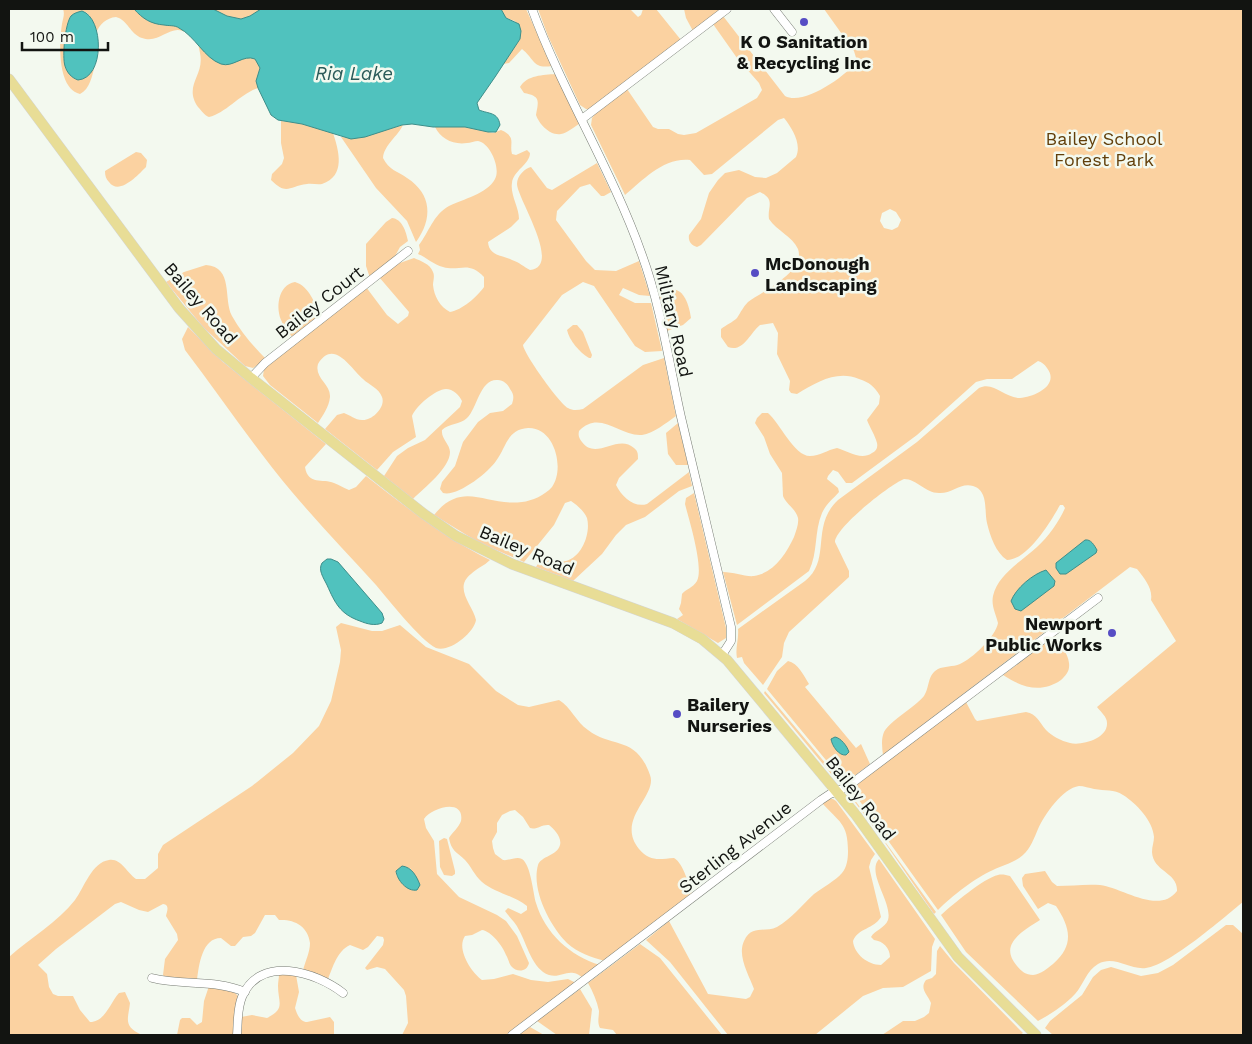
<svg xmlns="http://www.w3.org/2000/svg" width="1252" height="1044" font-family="'Work Sans',sans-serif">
  <rect width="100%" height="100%" fill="#f3f9ef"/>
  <g fill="#fbd2a1" fill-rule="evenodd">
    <path d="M 63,9 L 134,9 L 140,15 L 157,9 L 354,9 L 257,85 L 258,88 C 240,94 226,113 209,117 C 204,115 202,111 198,107 C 183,85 205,76 200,53 C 199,49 199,45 197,42 C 195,39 191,36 188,34 C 171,21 161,45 142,38 C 130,34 128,20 116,17 C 106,18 100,24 96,33 C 94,24 90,8 78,12 C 74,14 71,16 69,20 C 65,32 64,47 64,60 L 93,70 L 95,65 C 92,76 90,89 80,94 C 57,89 59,42 62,24 C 63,18 65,14 63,9 Z"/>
    <path d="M 501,9 L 526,9 L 552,66 C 532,69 535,59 522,49 L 509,63 L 503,64 L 520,39 L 515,21 L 506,18 Z"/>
    <polygon points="538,9 630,9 638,17 641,15 643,9 656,9 681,40 590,109 586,109 580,105 548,36"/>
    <polygon points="684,9 723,9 693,31 686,18"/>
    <path d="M 824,9 L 1243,9 L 1243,902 C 1223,918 1170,965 1146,968 C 1128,970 1115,955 1098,964 C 1086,971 1084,984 1075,994 C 1065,1005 1051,1014 1038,1021 L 966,952 L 941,915 C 952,905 984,878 998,875 C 1002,874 1006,875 1010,876 L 1040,920 C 1023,931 998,944 1017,966 C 1021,971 1026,975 1033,975 C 1041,974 1048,968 1053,964 C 1075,945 1070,927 1056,906 L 1048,903 L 1038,909 L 1023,886 L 1022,878 L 1025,874 L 1045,871 L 1052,882 L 1057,886 C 1071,886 1085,884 1100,885 C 1123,888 1159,915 1177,891 C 1178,872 1153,872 1152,852 C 1152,846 1154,842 1154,837 C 1153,821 1136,803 1123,795 C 1114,789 1105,791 1094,789 C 1089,788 1084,786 1079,786 C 1063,788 1044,815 1038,829 C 1034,838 1031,848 1023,855 C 1014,863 1003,865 993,870 C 976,877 951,897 938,910 L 851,789 L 966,702 L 975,719 L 977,721 L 1026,712 C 1037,714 1039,722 1046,730 C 1052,736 1061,741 1070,743 C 1081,746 1108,739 1107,723 C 1107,717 1101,712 1097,707 L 1176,641 L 1151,600 C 1153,588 1144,578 1137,569 L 1130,567 L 883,755 C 882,747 881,739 884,732 C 891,720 914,708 924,696 C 930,687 927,675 938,669 C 944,666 953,667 960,664 C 972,659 996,636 998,623 C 996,614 991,606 993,596 C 998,574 1022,561 1037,547 C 1048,537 1059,522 1065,508 L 1063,505 L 1060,505 C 1051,521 1028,560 1007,560 C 996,553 990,536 987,523 C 984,511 989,491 973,486 C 961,482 951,494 939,493 C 925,493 917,479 904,479 C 889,485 835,528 835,542 L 849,571 L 849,577 L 789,632 L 784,643 L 782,657 L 763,685 L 744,663 L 742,657 L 737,658 C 735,648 739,639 738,629 L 805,581 C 832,560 810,526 838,500 L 917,442 L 979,388 C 994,381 1004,398 1020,398 C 1035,397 1060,385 1047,368 C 1044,364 1042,362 1038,361 L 1012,379 L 987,379 L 976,382 L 917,435 L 852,483 L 846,483 L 838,472 L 833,470 L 828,476 L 827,479 L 838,488 L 839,492 C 833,499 826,504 822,513 C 814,532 818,553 809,571 L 737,625 L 723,572 C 734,572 745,577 754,576 C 774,573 786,554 794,537 C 796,531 799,524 798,518 C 796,509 786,504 783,496 L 782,473 L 770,454 L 764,437 L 755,423 L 757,418 L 762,413 L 768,413 C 780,423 794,456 810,456 C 820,456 827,450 837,448 C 848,451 861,461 872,453 C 876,451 878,448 877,443 C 875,435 870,428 867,420 L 879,404 L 880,396 C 875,387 869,382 859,379 C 837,370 817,382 797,394 L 791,393 L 789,390 L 790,381 L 777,354 L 778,333 L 773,323 L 760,325 C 750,333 743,353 728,347 L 721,337 L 721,329 C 726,325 733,322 737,318 C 741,312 743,307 748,302 C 762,292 806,271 798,249 C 792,236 777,231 769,219 C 767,207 776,200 760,192 L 747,198 L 701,245 L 697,247 C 691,245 688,241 689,235 L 701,219 L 709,193 L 718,180 L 725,173 L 739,170 L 755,177 L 766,178 L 777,173 L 796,157 C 802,144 792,128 784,118 L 778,120 L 712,174 L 704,175 L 690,160 C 664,157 643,180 625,195 L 591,125 L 592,118 L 595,114 L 627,89 L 653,127 L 658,129 L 669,129 L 678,134 L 684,135 L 696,133 L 757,98 L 762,90 L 759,83 L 737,58 L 713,24 L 723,16 L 785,96 C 804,106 846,76 857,61 L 854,51 ZM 890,209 L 896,212 L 901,220 L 898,227 L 892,230 L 884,228 L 880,221 L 882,213 Z"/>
    <path d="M 556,74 L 579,124 C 574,127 567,133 561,134 C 550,136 539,124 536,115 C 539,100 540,96 524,93 L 520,87 C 527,75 543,75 556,74 Z"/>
    <path d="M 281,121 L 299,123 L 333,133 C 339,151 346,176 322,184 C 317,185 312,183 307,184 C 289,186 287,196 271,180 L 272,174 L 282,164 L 284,158 L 281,143 Z"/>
    <path d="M 403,125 C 398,136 384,145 383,158 C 389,170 397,171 407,178 C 432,194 433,219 416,242 L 407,221 L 376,188 L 341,137 L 356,138 Z"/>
    <path d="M 435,127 L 465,127 L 493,133 L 501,130 C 517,137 509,143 512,154 L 516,155 L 527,150 L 530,153 C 530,164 513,171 512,183 C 510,195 519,207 519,219 L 511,227 L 488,242 C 489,256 502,255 512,260 C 519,262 524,267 530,270 C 563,267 517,198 517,184 C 517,176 525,168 531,167 L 547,188 L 552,190 L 597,163 L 611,192 L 604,196 L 601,196 L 590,184 L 580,187 L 557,211 L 556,220 L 586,261 L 595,270 L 616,271 L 639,261 L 650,296 L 639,295 L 623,288 L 619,295 L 635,303 L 651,303 L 662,351 L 645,352 L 635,346 L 594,286 L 583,282 L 562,295 L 523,345 C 524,354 559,403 568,408 C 573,411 578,410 583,409 L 643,365 L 664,358 L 676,416 C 666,423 654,433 642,435 C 620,437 600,409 579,431 C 578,436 579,438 582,442 C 596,461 618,433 634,448 C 638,451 638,454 638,459 L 619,478 L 616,485 C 622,497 634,508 647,504 L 689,472 L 692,486 L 679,491 L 645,517 L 626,525 L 616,535 L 602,554 L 573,581 L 536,567 C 547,548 552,564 566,561 C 582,557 591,533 587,518 C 584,511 577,505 571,501 L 565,503 L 554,525 L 524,562 L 478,542 L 434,515 C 463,479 486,507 522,502 C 532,501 545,495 552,487 C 565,469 555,427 528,428 C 507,429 506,448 496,461 C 488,473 457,497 443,493 L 440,489 L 442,482 L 455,466 L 463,442 L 478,422 L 490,413 L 503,411 L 512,404 C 514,398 514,394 510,389 C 508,384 503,380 498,380 C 480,378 477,409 467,418 C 460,425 449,423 442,430 C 441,439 450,444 450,452 C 450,468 424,488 413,499 L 384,476 L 397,456 L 408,448 L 425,440 L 460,407 L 462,401 C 459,395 453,389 446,389 C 436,389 416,406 412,416 L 416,437 L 393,452 L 377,470 L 325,429 L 337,415 L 344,413 C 350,415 355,420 362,420 C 372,421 386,407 382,397 C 379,388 369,385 363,379 C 351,369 334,338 318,364 C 314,378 331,384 330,397 C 329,407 323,415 318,423 L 270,385 L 263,376 L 264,369 L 366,287 L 387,315 L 398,324 L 408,316 L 409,312 L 379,277 L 397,264 L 414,258 C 421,261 430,264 433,272 C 435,276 433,281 433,285 C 434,296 440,307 450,312 C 462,310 477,297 484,287 L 484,277 C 468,260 460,272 443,267 C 434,265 426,257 418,254 L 420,250 L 419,245 C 429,232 433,215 449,206 C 463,199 487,194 495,179 C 501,168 490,143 478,141 C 475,141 470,143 467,143 C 453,145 441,139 435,127 Z"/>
    <path d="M 136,152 L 141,153 L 147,160 L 146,167 C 138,175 119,196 109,182 C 106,179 105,176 105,171 Z"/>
    <path d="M 392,218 C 402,219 406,231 408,241 L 400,247 L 394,258 L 370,278 L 366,266 L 366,244 L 386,222 Z"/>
    <path d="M 206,265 C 234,267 223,299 232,316 C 241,332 253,346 266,359 L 253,368 L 245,366 L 203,327 L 166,282 L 184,272 Z"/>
    <path d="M 295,282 C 309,286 315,304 321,316 L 293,338 C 289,333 284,328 282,322 C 275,308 278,285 295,282 Z"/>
    <path d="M 671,289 C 685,289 689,306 691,318 L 683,325 L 667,331 L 658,291 Z"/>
    <path d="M 573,325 L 577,325 L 583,332 L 592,355 L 591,358 L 589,358 C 580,353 569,340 567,330 Z"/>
    <path d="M 188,327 L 223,362 L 326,444 L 305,467 C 308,486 323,478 334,483 C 340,485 343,488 349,490 L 356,487 L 366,476 C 406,507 445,538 490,560 C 484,566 477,568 471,574 C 453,588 473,605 476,620 C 474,633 449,653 436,648 C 421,641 388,599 376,585 C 348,554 319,524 292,492 C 254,447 221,397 185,350 L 182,339 Z"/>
    <polygon points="678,423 688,465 676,465 668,454 666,433"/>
    <path d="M 694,493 L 726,628 L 726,638 L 718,643 L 677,619 L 683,615 L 679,609 L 681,603 L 682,594 C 686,589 693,588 697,581 C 704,567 689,520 685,504 L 686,498 Z"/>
    <path d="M 341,623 L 372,631 L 382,631 L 400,625 L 426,647 L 469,664 L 496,691 L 518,705 L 529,707 L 559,700 C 571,707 576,722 588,730 C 613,749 636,735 650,775 C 658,796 615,819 639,849 C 650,862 659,859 674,858 C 684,864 688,884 693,895 L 605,961 C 591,957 578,953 567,943 C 550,926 531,890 538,865 C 541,856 557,856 560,845 C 562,837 554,829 549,825 C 542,824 537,830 530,828 L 523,817 L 515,810 L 510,811 L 502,815 L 497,823 L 497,832 L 492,841 L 493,848 L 495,854 L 503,860 C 509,861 516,856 522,859 C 531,865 533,893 536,903 C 545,933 570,956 600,965 L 583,978 C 569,966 562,979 549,975 C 532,969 527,944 519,930 C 516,923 510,918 505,911 L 508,908 L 521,914 L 527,910 L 527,906 C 513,895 495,893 482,882 C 474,875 471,866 465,860 C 457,852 451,851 449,838 C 452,833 459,827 461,821 C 465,798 432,807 424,819 L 426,828 L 434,841 L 437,874 L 459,897 L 497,915 L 506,921 L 517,936 L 529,963 C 527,972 517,973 511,966 C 509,963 508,958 506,955 C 503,946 491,931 482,930 L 472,935 L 465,936 C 456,949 471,972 482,980 L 494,979 L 513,974 L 531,980 L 548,982 L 568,979 L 576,983 L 506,1035 L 402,1035 L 408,1023 L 406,996 L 404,990 L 385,969 L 377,967 L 367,970 L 365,968 L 383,945 L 384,940 L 383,937 L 377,936 L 368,947 L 363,950 L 350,945 C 337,951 333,967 328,979 L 303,970 C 305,962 310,952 310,943 C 308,926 294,919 279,920 L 275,915 L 265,915 L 255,933 L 251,936 L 243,937 L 235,946 L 231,946 L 221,938 C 202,938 199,965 197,980 L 165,977 L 163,975 L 165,959 L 178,940 L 177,934 L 166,916 C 167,911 170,905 163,904 L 148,912 L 139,910 L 121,902 L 115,904 L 56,949 L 38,965 L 47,974 L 49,987 L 53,994 L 58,996 L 73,996 L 80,1010 L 90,1022 C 105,1022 110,1003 119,993 L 125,992 L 130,1003 C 128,1020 123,1026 142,1035 L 9,1035 L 9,957 C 30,938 58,922 75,900 C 84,888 92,862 109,860 C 121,858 127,873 136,879 L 145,879 L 158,868 L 158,854 L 163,845 L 252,786 L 293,753 L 319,726 L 331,701 L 340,662 L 341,650 L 336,627 ZM 410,868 L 418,881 L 407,888 L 396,875 Z"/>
    <path d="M 1055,636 C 1060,644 1068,653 1069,663 C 1070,671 1066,675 1061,680 C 1041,694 1021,687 1003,675 Z"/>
    <path d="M 788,661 C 798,663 804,676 809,684 L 805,687 L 856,748 L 861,744 L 870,764 L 845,783 L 767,689 L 777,671 Z"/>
    <polygon points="765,691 842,783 837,781 769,699 764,693"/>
    <polygon points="849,792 936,912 934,914 879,834 851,797"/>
    <path d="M 828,799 L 833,799 L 836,801 L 875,854 L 871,860 L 869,867 L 881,917 C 874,929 858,928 853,941 C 854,954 868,965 881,965 L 890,957 C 890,948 883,941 874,940 L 871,937 C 875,930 885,928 888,920 C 893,903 866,873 879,859 L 935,939 L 932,947 L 931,971 L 903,987 L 883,988 L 863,996 L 815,1035 L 728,1035 L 670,962 L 646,940 L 669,921 L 708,994 L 746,999 L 750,997 L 754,989 C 749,975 737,956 744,941 C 752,924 765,933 777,927 C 791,919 802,905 814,894 C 823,887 835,881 842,873 C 847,867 848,859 848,851 C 848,823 839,822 822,803 Z"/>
    <polygon points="444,838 447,839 455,871 455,874 452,876 444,875 440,867 439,841"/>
    <polygon points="1226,925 1233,925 1243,934 1243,1035 1053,1035 1045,1028 1050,1021 1082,995 1093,977 1101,970 1111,967 1141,976 1158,973 1173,965"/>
    <path d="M 640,944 L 660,958 L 722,1035 L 617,1035 L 613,1030 L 600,1028 C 597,1022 599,1017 599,1011 C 597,1001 593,992 588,983 Z"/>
    <path d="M 940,946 L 954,963 L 1023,1033 L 1020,1035 L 882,1035 L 903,1021 L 915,1021 L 924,1017 L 929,1013 L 931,1003 C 928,995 919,989 926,980 L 932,978 L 936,974 L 937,951 Z"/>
    <path d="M 279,974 L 296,975 L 299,992 L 295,1008 C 297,1014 300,1022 307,1022 L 330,1017 L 334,1022 L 334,1035 L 241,1035 L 241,1017 L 252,1015 L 267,1018 C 286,1009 278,1002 278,986 C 278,982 279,978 279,974 Z"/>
    <polygon points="209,986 233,991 238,996 234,1035 177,1035 180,1020 182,1018 190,1018 197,1025 202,1022 204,1001"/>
    <polygon points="580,989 592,1009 589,1035 557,1035 537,1021"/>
    <polygon points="530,1027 544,1035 518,1035"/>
  </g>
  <g fill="#50c2be" stroke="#3d8e8a">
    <path d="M 134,9 L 213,9 L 227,16 L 241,19 L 250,16 L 261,9 L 501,9 L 506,18 L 519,24 L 521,31 L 520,39 L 495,77 L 477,103 L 479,110 C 489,114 498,112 500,125 L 496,132 L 488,132 L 465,127 L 433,127 L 412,124 L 402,125 L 365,137 L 351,139 L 302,124 L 278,120 L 271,115 L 258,88 L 256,81 L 260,68 L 255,59 C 243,54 233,68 221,64 C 204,58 195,36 179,28 C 175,25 169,26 164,25 C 151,24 143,19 134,9 Z"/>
    <path d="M 82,11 C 104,18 105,78 78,80 C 72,78 67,73 65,66 C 62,57 65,24 71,16 C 74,13 78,12 82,11 Z"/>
    <path d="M 1085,540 C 1091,539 1094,545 1097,550 L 1096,553 L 1066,574 L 1060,574 L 1056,568 L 1056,563 Z"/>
    <path d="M 327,559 L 331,559 L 338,562 L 382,613 L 384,619 L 382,623 C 375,626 367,624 360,621 C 340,614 335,603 327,585 C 323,577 318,570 322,563 Z"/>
    <path d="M 1046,570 L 1055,581 L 1054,586 L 1021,611 L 1015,609 L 1011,601 C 1016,588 1033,574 1046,570 Z"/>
    <path d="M 835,737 C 841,738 847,746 849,752 L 846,755 C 839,756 832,746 831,739 Z"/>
    <path d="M 402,866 C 412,867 417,877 420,885 L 417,890 C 407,892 397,880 396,871 Z"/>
  </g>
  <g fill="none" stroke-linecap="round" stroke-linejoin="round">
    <g stroke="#777c74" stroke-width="9">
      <g id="minor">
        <path d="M 532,9 C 563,93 612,170 642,255 C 661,307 669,363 681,417 C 697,487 715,557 731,627 L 731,641 L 722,655"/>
        <polyline points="774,9 792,32"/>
        <polyline points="582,119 727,9"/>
        <polyline points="251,378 265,363 408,251"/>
        <path d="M 152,978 C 183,986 215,979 245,992"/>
        <path d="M 237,1035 C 238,1023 237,1009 242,997 C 260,954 316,972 343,993"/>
        <polyline points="512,1035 821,800 830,794 847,787 1098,598"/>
      </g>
    </g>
    <g stroke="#d4d5d4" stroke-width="11">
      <polyline id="major" points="9,79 179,308 216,349 251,378 424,514 456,536 512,564 673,623 702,639 727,660 856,815 958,957 1036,1035"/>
    </g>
    <use href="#minor" stroke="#fff" stroke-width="8"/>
    <use href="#major" stroke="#e8dd96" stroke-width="10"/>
  </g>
  <g fill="#564dc4" stroke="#f3f9ef" stroke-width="2">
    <circle cx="804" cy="22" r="5"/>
    <circle cx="755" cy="273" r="5"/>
    <circle cx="1112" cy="633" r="5"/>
    <circle cx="677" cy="714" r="5"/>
  </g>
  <g text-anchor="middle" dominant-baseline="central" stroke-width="5" stroke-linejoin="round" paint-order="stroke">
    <g font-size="18" font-weight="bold" fill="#121411" stroke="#f3f9ef" text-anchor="start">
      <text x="804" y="41" text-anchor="middle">K O Sanitation<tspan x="804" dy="21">&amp; Recycling Inc</tspan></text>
      <text x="765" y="263">McDonough<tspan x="765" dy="21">Landscaping</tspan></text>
      <text x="1102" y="623" text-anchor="end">Newport<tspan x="1102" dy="21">Public Works</tspan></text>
      <text x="687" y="704">Bailery<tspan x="687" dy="21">Nurseries</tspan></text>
    </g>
    <g font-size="18" fill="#623f0a" stroke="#f3f9ef">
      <text x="1104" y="138">Bailey School<tspan x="1104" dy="21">Forest Park</tspan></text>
    </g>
    <g font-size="18" fill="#121411" stroke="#f3f9ef">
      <text transform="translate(319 302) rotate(-38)">Bailey Court</text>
      <text transform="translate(201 303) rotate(49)">Bailey Road</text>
      <text transform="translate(674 321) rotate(77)">Military Road</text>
      <text transform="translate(527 550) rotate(23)">Bailey Road</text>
      <text transform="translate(861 798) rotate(52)">Bailey Road</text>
      <text transform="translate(735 847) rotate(-38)">Sterling Avenue</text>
    </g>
    <g font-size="19" font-style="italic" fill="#2a5a58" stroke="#f3f9ef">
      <text x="354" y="73">Ria Lake</text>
    </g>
  </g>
  <rect width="1252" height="1044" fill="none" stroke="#121411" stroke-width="20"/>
  <path d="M22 42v8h86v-8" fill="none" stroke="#121411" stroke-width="2.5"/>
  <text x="30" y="42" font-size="15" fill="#121411" stroke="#f3f9ef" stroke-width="4" paint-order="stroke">100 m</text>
</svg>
